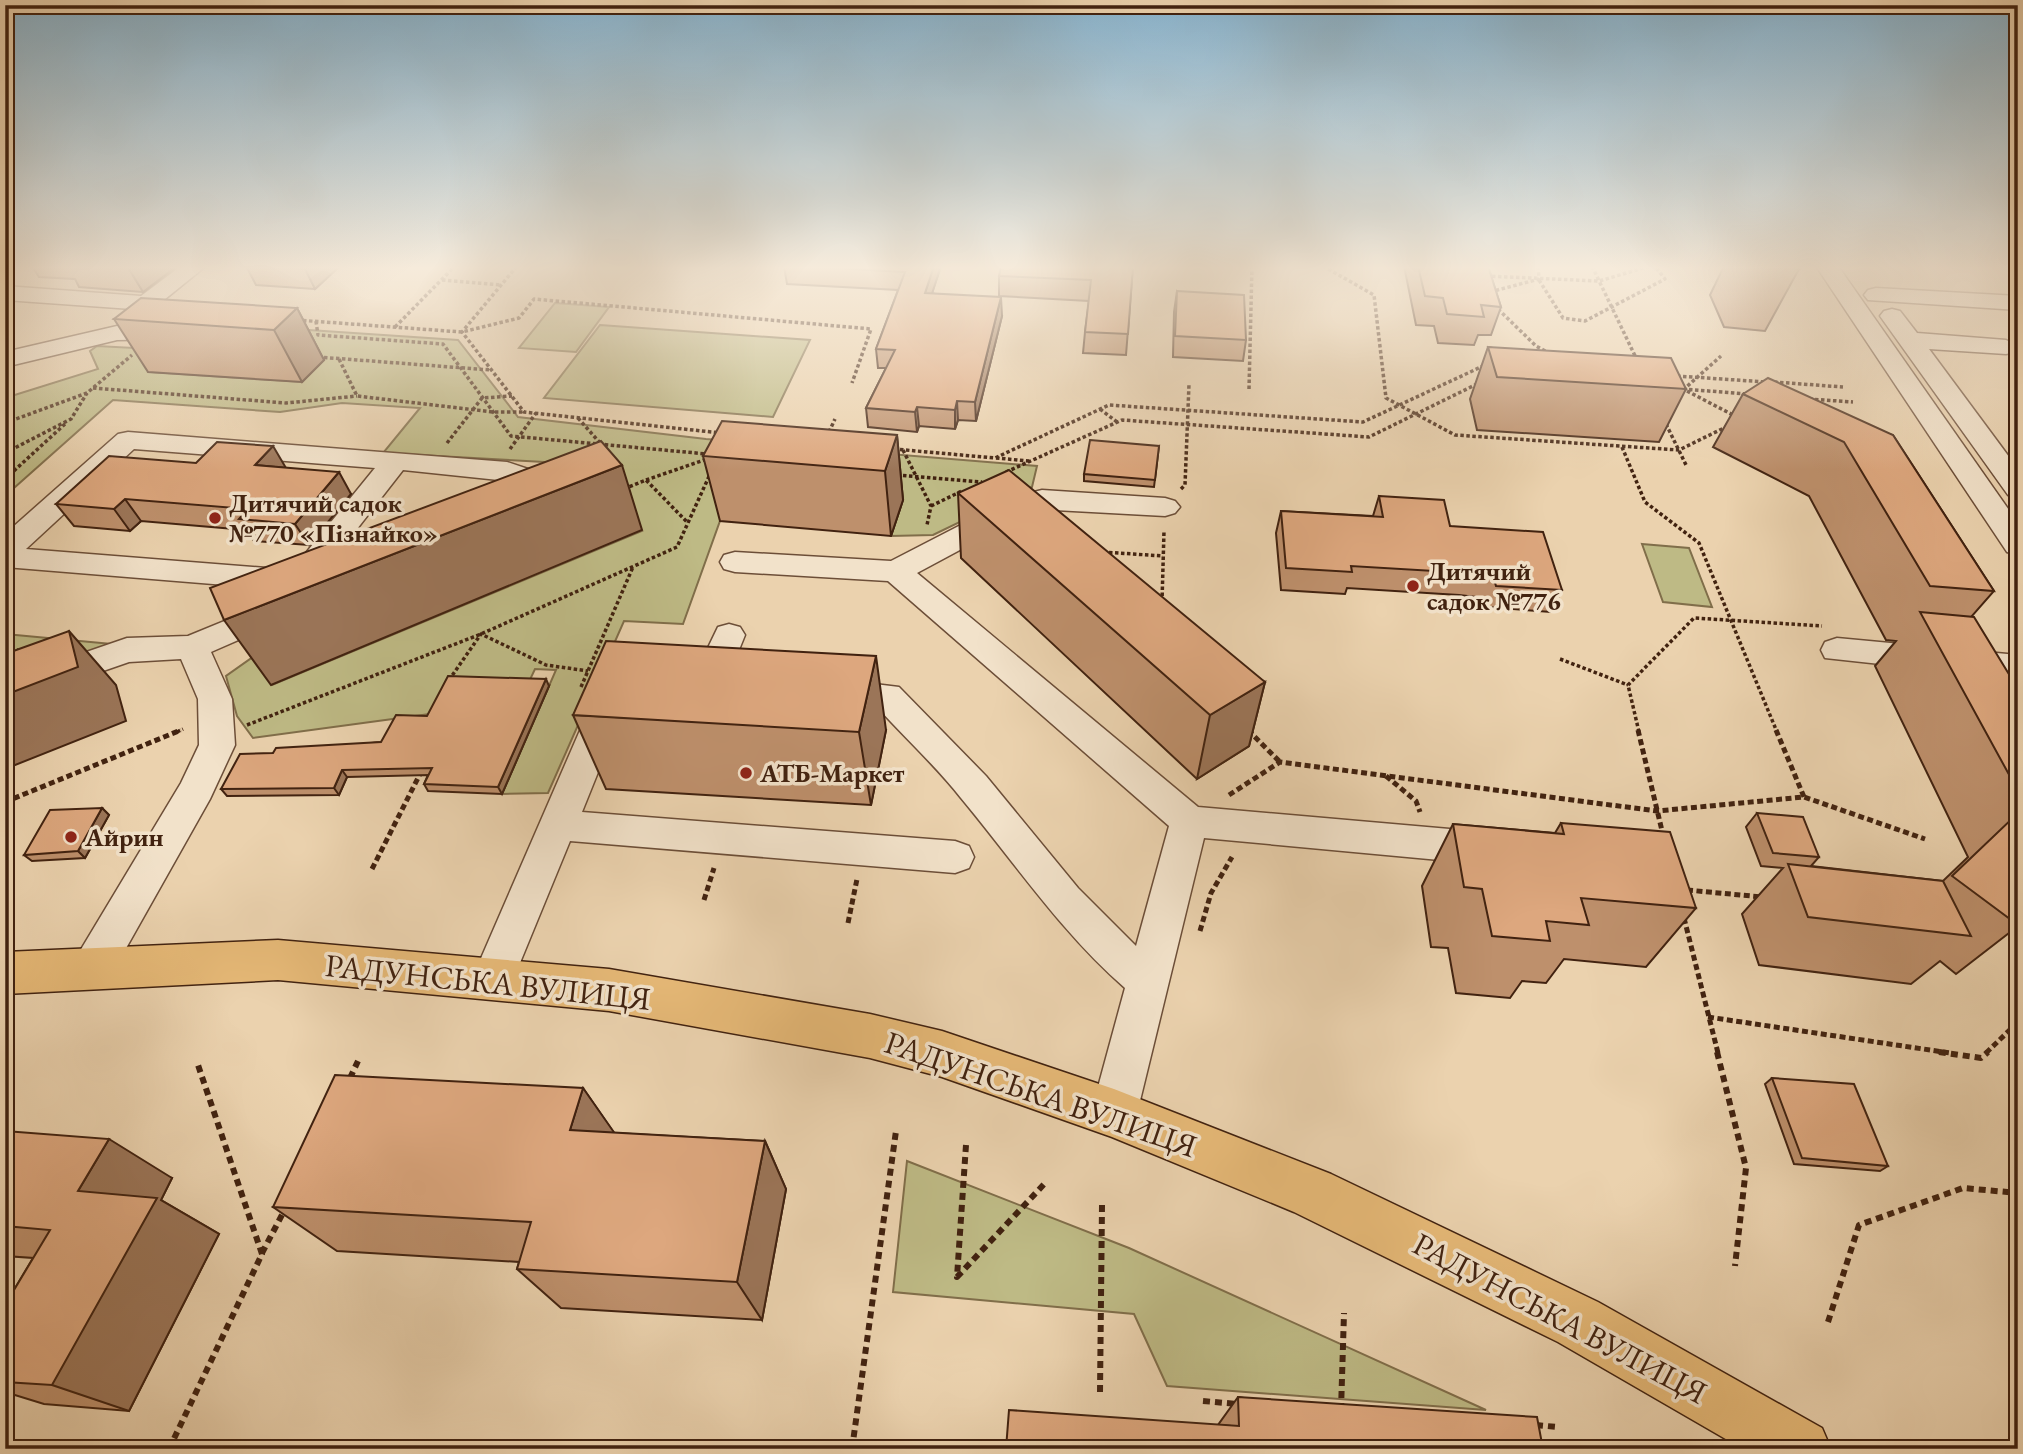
<svg xmlns="http://www.w3.org/2000/svg" width="2023" height="1454" font-family="'EB Garamond',serif">
  <rect width="100%" height="100%" fill="#ebd2ae"/>
  <filter id="stains"><feTurbulence type="fractalNoise" baseFrequency=".00286" numOctaves="4"/><feColorMatrix values="0 0 0 0 .2 0 0 0 0 .09 0 0 0 0 .02 0 0 0 .5 -.17"/></filter>
  <radialGradient id="worn" r=".72"><stop offset=".6" stop-color="#630" stop-opacity="0"/><stop offset="1" stop-color="#630" stop-opacity=".3"/></radialGradient>
  <g fill="#beba85" stroke="#806e4a" stroke-width="2">
    <polygon points="555,303 609,307 576,352 519,348"/>
    <polygon points="600,325 810,340 773,417 544,398"/>
    <polygon points="294,329 458,340 518,417 706,439 1037,466 1032,487 933,535 891,536 903,500 737,486 720,521 683,624 624,621 548,793 502,794 556,670 535,669 527,686 437,713 253,738 237,716 226,676 257,654 272,685 642,531 580,464 383,453 420,408 342,403 280,412 113,400 5,496 5,398 98,369 90,351 97,346 173,350 149,372 302,382"/>
    <polygon points="1642,544 1689,548 1712,607 1663,602"/>
    <polygon points="5,634 112,644 5,684"/>
    <polygon points="907,1161 1129,1248 1486,1410 1167,1386 1134,1314 893,1292"/>
  </g>
  <g fill="none" stroke-linecap="round" stroke-linejoin="round">
    <g stroke="#6c4e38" stroke-width="3">
      <g id="minor">
        <polygon points="181,266 206,266 154,308 146,310 5,300 5,286 141,296"/>
        <polygon points="1816,266 1838,266 2018,523 2018,555 2007,552"/>
        <polygon points="1876,288 2018,296 2018,310 1868,300 1864,295 1868,290"/>
        <polygon points="1892,309 1900,311 1917,333 2006,340 2018,346 2015,352 2006,354 1929,349 2018,469 2018,498 2008,495 1880,316 1884,311"/>
        <polygon points="117,326 179,329 182,334 179,339 117,340 5,367 5,352"/>
        <path d="M 128,432 L 507,462 L 531,470 L 537,487 C 526,504 514,521 493,515 L 488,509 L 508,486 L 508,481 L 403,470 L 311,588 L 300,591 L 5,567 L 5,534 L 118,434 ZM 134,449 L 375,468 L 292,570 L 26,549 Z"/>
        <path d="M 1042,490 L 1165,498 L 1175,501 L 1180,507 L 1175,513 L 1165,516 L 1036,509 L 917,573 L 1198,807 L 1461,830 L 1475,835 L 1480,846 L 1475,857 L 1461,862 L 1204,838 L 1137,1113 L 1130,1129 L 1114,1135 L 1098,1129 L 1091,1113 L 1125,988 C 1061,932 1015,863 961,798 C 936,766 905,738 878,708 L 822,701 L 817,692 L 822,683 L 834,679 L 899,687 L 986,776 L 1078,888 L 1136,946 L 1169,826 L 888,581 L 735,572 L 724,569 L 720,562 L 724,555 L 735,552 L 891,561 L 1017,496 Z"/>
        <polygon points="273,601 284,604 289,612 284,620 211,652 232,699 235,745 210,799 107,982 92,988 77,982 71,969 77,956 181,783 199,745 198,699 181,659 129,662 5,705 5,680 127,638 188,636"/>
        <polygon points="729,624 740,627 745,635 728,677 716,680 677,675 672,667 677,659 704,656 718,627"/>
        <polygon points="1837,638 2018,655 2018,679 1825,658 1821,650 1825,642"/>
        <polygon points="608,692 620,696 625,705 582,812 955,841 969,846 974,857 969,868 955,873 570,841 508,992 493,998 478,992 472,979 591,705 596,696"/>
      </g>
    </g>
    <g stroke="#412210" stroke-width="3">
      <polygon id="major" points="278,940 609,969 870,1014 942,1031 1114,1089 1331,1174 1598,1302 1822,1428 1831,1449 1743,1449 1558,1342 1294,1212 1112,1137 942,1077 870,1058 609,1011 278,980 5,994 5,952"/>
    </g>
    <g stroke="#412210" stroke-width="3.5" stroke-dasharray="3.5 2.5" stroke-linecap="butt">
      <polyline points="517,266 462,332 524,412 721,433"/>
      <polyline points="1323,266 1374,295 1386,398 1455,435 1679,450 1728,426"/>
      <polyline points="1592,266 1637,360"/>
      <polyline points="1486,276 1599,281 1650,266"/>
      <polyline points="442,280 501,285"/>
      <polyline points="1539,280 1563,318 1585,321 1665,279 1655,266"/>
      <polyline points="1490,292 1539,279 1538,266"/>
      <polyline points="1498,309 1536,346 1549,353"/>
      <polyline points="297,320 462,332 519,318 534,299 871,329 852,383"/>
      <polyline points="316,321 318,335 443,344 511,436 707,454"/>
      <polyline points="395,327 455,266"/>
      <polyline points="318,357 491,370"/>
      <polyline points="339,359 357,396 493,412 523,412"/>
      <polyline points="1677,376 1766,382"/>
      <polyline points="1774,382 1843,387"/>
      <polyline points="93,388 286,403 357,396"/>
      <polyline points="1249,389 1252,266"/>
      <polyline points="1683,389 1747,394"/>
      <polyline points="1683,390 1721,356"/>
      <polyline points="1687,391 1735,416"/>
      <polyline points="1809,399 1853,402"/>
      <polyline points="1100,409 1117,422"/>
      <polyline points="578,418 600,443"/>
      <polyline points="5,423 87,393 132,355"/>
      <polyline points="1666,424 1687,467"/>
      <polyline points="829,432 835,419"/>
      <polyline points="447,443 482,398 512,396"/>
      <polyline points="1622,447 1645,502 1699,543 1777,732"/>
      <polyline points="510,449 536,413"/>
      <polyline points="894,449 995,458 1109,405 1363,422 1483,366"/>
      <polyline points="903,450 931,506 927,525"/>
      <polyline points="5,453 71,419 87,393"/>
      <polyline points="996,458 1029,461"/>
      <polyline points="1006,472 1122,420 1369,437 1477,384"/>
      <polyline points="897,475 982,482"/>
      <polyline points="5,479 65,424"/>
      <polyline points="646,480 707,459"/>
      <polyline points="624,489 646,480 688,523"/>
      <polyline points="1181,489 1185,485 1189,384"/>
      <polyline points="931,506 962,491"/>
      <polyline points="1103,552 1163,556"/>
      <polyline points="1162,602 1164,531"/>
      <polyline points="5,649 18,650"/>
      <polyline points="1560,659 1628,685"/>
      <polyline points="449,680 481,634 546,665 588,671"/>
      <polyline points="581,687 633,567"/>
      <polyline points="247,725 481,634 677,547 711,472"/>
      <polyline points="177,732 183,729"/>
      <polyline points="1639,732 1628,685 1694,618 1822,626"/>
    </g>
    <g stroke="#412210" stroke-width="5" stroke-dasharray="6 3.5" stroke-linecap="butt">
      <polyline points="1248,730 1280,762"/>
      <polyline points="1638,730 1663,835"/>
      <polyline points="1776,730 1804,797"/>
      <polyline points="1386,776 1416,801 1420,812"/>
      <polyline points="1229,795 1280,762 1657,811 1804,797 1925,839"/>
      <polyline points="5,802 181,730"/>
      <polyline points="372,869 420,774 417,770"/>
      <polyline points="1687,890 1762,897"/>
      <polyline points="704,900 714,868"/>
      <polyline points="1684,918 1718,1053"/>
      <polyline points="848,923 857,879"/>
      <polyline points="1200,931 1211,893 1232,857"/>
      <polyline points="1708,1017 1950,1053"/>
      <polyline points="1986,1053 2018,1022"/>
    </g>
    <g stroke="#412210" stroke-width="6" stroke-dasharray="7 5" stroke-linecap="butt">
      <polyline points="1717,1052 1746,1168 1735,1266"/>
      <polyline points="1939,1052 1981,1058 1988,1052"/>
      <polyline points="350,1078 358,1061"/>
      <polyline points="966,1145 957,1277 1047,1181"/>
      <polyline points="262,1253 284,1211"/>
      <polyline points="1828,1322 1859,1225 1963,1188 2018,1193"/>
      <polyline points="1100,1392 1102,1205"/>
      <polyline points="1203,1401 1237,1404"/>
      <polyline points="1341,1410 1344,1313"/>
      <polyline points="1536,1425 1557,1427"/>
      <polyline points="169,1449 262,1254 198,1065"/>
      <polyline points="852,1449 896,1131"/>
    </g>
    <use href="#minor" fill="#f2e2ca" fill-rule="evenodd"/>
    <use href="#major" fill="#e6b977" fill-rule="evenodd"/>
  </g>
  <g fill="#be906c" stroke="#412210" stroke-width="2">
    <polygon points="32,266 177,266 143,292 79,287 75,279 39,277"/>
    <polygon points="246,266 340,266 315,289 256,285"/>
    <polygon points="784,266 941,266 932,293 1002,316 976,421 958,420 955,429 919,426 917,432 868,427 866,408 886,368 878,368 876,349 898,290 787,284"/>
    <polygon points="1133,266 1126,355 1083,353 1085,332 1089,301 999,296 999,276"/>
    <polygon points="1404,266 1488,266 1501,307 1491,335 1478,335 1474,345 1438,343 1434,326 1416,325"/>
    <polygon points="1724,266 1797,266 1799,269 1765,331 1724,327 1710,295"/>
    <polygon points="1177,291 1246,340 1243,361 1173,357 1174,312"/>
    <polygon points="297,308 324,360 302,382 148,372 114,319"/>
    <polygon points="1488,347 1686,389 1659,442 1477,430 1470,399"/>
    <polygon points="1743,394 1893,435 1994,591 1971,617 2018,689 2018,926 1956,974 1940,961 1911,984 1759,965 1742,914 1783,868 1761,866 1746,827 1757,813 1819,857 1811,866 1943,881 1968,857 1875,666 1896,641 1886,640 1809,496 1713,447"/>
    <polygon points="897,435 903,500 891,536 720,521 703,456"/>
    <polygon points="1159,446 1154,487 1084,481 1084,474"/>
    <polygon points="196,463 286,468 351,494 309,545 254,541 246,530 141,521 130,531 74,526 56,504"/>
    <polygon points="958,493 1265,682 1249,746 1197,779 961,558"/>
    <polygon points="1379,496 1450,526 1562,590 1551,612 1487,607 1484,598 1459,595 1347,588 1345,594 1281,590 1276,533 1281,511 1373,516"/>
    <polygon points="549,686 502,794 428,791 424,784 428,775 347,777 339,795 227,796 221,789 273,753 381,742"/>
    <polygon points="573,715 886,730 871,805 606,789"/>
    <polygon points="102,808 109,815 85,858 32,861 24,855"/>
    <polygon points="1561,823 1696,908 1646,967 1564,959 1546,983 1522,981 1510,998 1456,993 1448,948 1431,947 1422,886 1453,824 1555,833"/>
    <polygon points="1772,1078 1888,1166 1880,1171 1794,1164 1765,1084"/>
    <polygon points="583,1088 614,1133 765,1141 786,1189 762,1320 561,1308 517,1269 519,1262 337,1251 273,1207"/>
    <polygon points="5,1131 172,1178 161,1200 219,1234 129,1411 44,1404 5,1392 5,1305 33,1258 5,1256"/>
    <polygon points="1238,1397 1543,1449 1218,1425"/>
  </g>
  <g fill="#9b7558" stroke="#412210" stroke-width="2">
    <polygon points="127,266 177,266 143,292"/>
    <polygon points="308,266 340,266 315,289 305,269"/>
    <polygon points="934,266 941,266 926,312 925,293"/>
    <polygon points="1001,297 1002,316 976,421 975,402"/>
    <polygon points="297,308 324,360 302,382 274,330"/>
    <polygon points="957,401 958,420 955,429 955,410"/>
    <polygon points="917,407 919,426 917,432 915,412"/>
    <polygon points="897,435 903,500 891,536 885,471"/>
    <polygon points="273,446 286,468 255,465"/>
    <polygon points="622,465 642,530 271,685 224,620"/>
    <polygon points="339,472 351,494 309,545 295,524"/>
    <polygon points="125,499 141,521 130,531 114,509"/>
    <polygon points="69,631 116,685 126,721 5,769 5,695"/>
    <polygon points="876,656 886,730 871,805 859,732"/>
    <polygon points="546,679 549,686 502,794 498,787"/>
    <polygon points="1265,682 1249,746 1197,779 1210,715"/>
    <polygon points="342,770 347,777 339,795 334,788"/>
    <polygon points="102,808 109,815 85,858 78,851"/>
    <polygon points="583,1088 618,1138 570,1130"/>
    <polygon points="109,1139 172,1178 161,1200 219,1234 129,1411 52,1385 78,1191"/>
    <polygon points="765,1141 786,1189 762,1320 737,1282"/>
  </g>
  <g fill="#dda77e" stroke="#412210" stroke-width="2">
    <polygon points="267,266 308,266 305,269"/>
    <polygon points="793,266 934,266 925,293 1001,297 975,402 957,401 955,410 917,407 915,412 866,408 895,350 876,349 905,272"/>
    <polygon points="1001,266 1133,266 1128,334 1085,332 1091,280 999,276"/>
    <polygon points="1418,266 1488,266 1501,307 1481,305 1484,317 1447,314 1443,298 1425,296"/>
    <polygon points="1763,266 1797,266 1799,269"/>
    <polygon points="1177,291 1244,295 1246,340 1175,336"/>
    <polygon points="141,298 297,308 274,330 114,319"/>
    <polygon points="1488,347 1671,358 1686,389 1497,377"/>
    <polygon points="1768,378 1893,435 1994,591 1930,586 1844,442 1743,394"/>
    <polygon points="722,421 897,435 885,471 703,456"/>
    <polygon points="1090,440 1159,446 1155,480 1084,474"/>
    <polygon points="601,441 622,465 224,620 210,588"/>
    <polygon points="217,442 273,446 255,465 339,472 295,524 239,519 248,509 125,499 114,509 56,504 109,456 196,463"/>
    <polygon points="1009,470 1265,682 1210,715 958,493"/>
    <polygon points="1379,496 1444,500 1450,526 1543,532 1562,590 1496,586 1493,576 1468,573 1351,566 1352,572 1286,568 1281,511 1383,517"/>
    <polygon points="1920,612 1974,617 2018,689 2018,791"/>
    <polygon points="69,631 78,667 5,695 5,654"/>
    <polygon points="606,641 876,656 859,732 573,715"/>
    <polygon points="448,676 546,679 498,787 424,784 432,768 342,770 334,788 221,789 240,754 273,753 276,748 381,742 396,715 427,716"/>
    <polygon points="102,808 78,851 24,855 50,810"/>
    <polygon points="1757,813 1803,817 1819,857 1773,853"/>
    <polygon points="2018,813 2018,925 1952,876"/>
    <polygon points="1561,823 1670,832 1696,908 1581,898 1589,925 1546,921 1550,941 1492,936 1482,889 1464,887 1453,824 1564,834"/>
    <polygon points="1788,864 1943,881 1971,936 1808,917"/>
    <polygon points="335,1075 583,1088 570,1130 765,1141 737,1282 517,1269 531,1222 273,1207"/>
    <polygon points="1772,1078 1854,1084 1888,1166 1802,1158"/>
    <polygon points="5,1131 109,1139 78,1191 157,1198 52,1385 5,1382 5,1305 50,1230 5,1226"/>
    <polygon points="1238,1397 1537,1417 1543,1449 1006,1449 1009,1410 1239,1426"/>
  </g>
  <linearGradient id="sky" x2="0" y2="1"><stop stop-color="#88b5d1"/><stop offset="0.57" stop-color="#f6ebdb"/><stop offset="1" stop-color="#f6ebdb" stop-opacity="0"/></linearGradient>
  <rect width="2023" height="470" fill="url(#sky)"/>
  <g fill="#8f2418" stroke="#f2e2ca" stroke-width="2.5">
    <circle cx="215" cy="518" r="7"/>
    <circle cx="1413" cy="586" r="7"/>
    <circle cx="746" cy="773" r="7"/>
    <circle cx="71" cy="837" r="7"/>
  </g>
  <g text-anchor="middle" dominant-baseline="central" stroke-width="7" stroke-linejoin="round" paint-order="stroke">
    <g font-size="26" font-weight="bold" fill="#412210" stroke="#f2e2ca" text-anchor="start">
      <text x="229" y="503">Дитячий садок<tspan x="229" dy="30">№770 «Пізнайко»</tspan></text>
      <text x="1427" y="571">Дитячий<tspan x="1427" dy="30">садок №776</tspan></text>
      <text x="760" y="773">АТБ-Маркет</text>
      <text x="85" y="837">Айрин</text>
    </g>
    <g font-size="32" fill="#412210" stroke="#f2e2ca">
      <text transform="translate(488 982) rotate(6)">РАДУНСЬКА ВУЛИЦЯ</text>
      <text transform="translate(1041 1094) rotate(19)">РАДУНСЬКА ВУЛИЦЯ</text>
      <text transform="translate(1560 1318) rotate(28)">РАДУНСЬКА ВУЛИЦЯ</text>
    </g>
  </g>
  <rect width="2023" height="1454" fill="none" stroke="#ebd2ae" stroke-width="28"/>
  <rect x="7" y="7" width="2009" height="1440" fill="none" stroke="#412210" stroke-width="3.5"/>
  <rect x="14" y="14" width="1995" height="1426" fill="none" stroke="#412210" stroke-width="2"/>
  <rect width="100%" height="100%" filter="url(#stains)"/>
  <rect width="100%" height="100%" fill="url(#worn)"/>
</svg>
